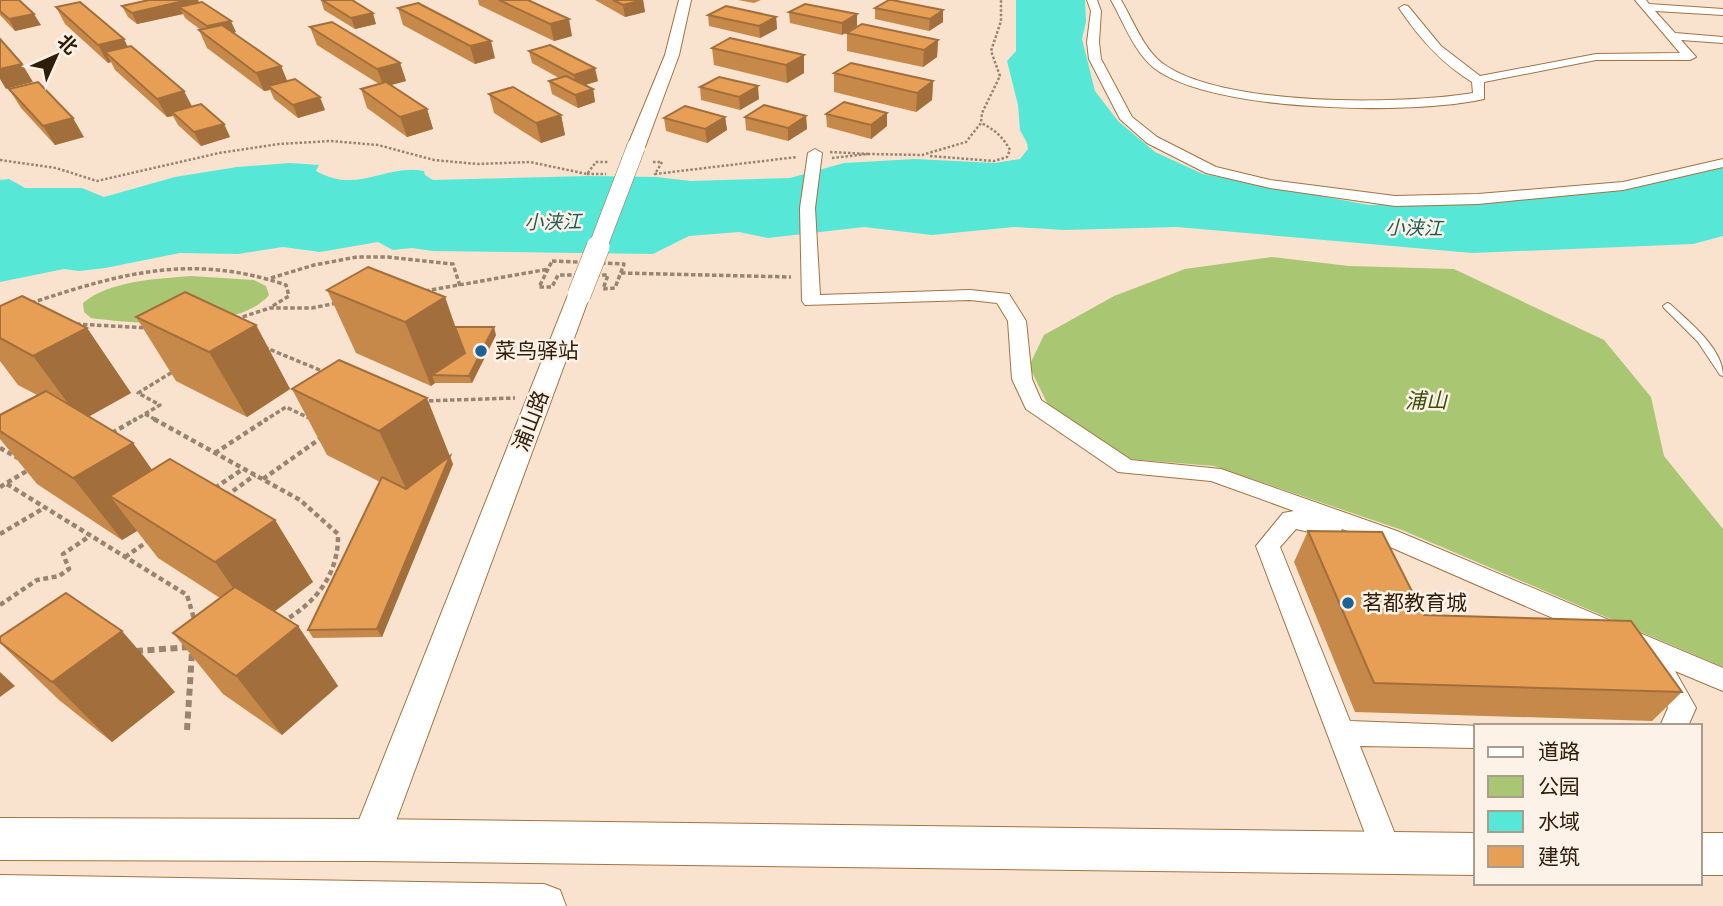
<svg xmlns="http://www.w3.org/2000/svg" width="1723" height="906" font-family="'Libre Baskerville','Noto Sans SC',serif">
  <rect width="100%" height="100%" fill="#f9e3cf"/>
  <g fill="#a9c772">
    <polygon points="1272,257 1349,266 1454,269 1604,340 1651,397 1664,456 1723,529 1723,667 1402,530 1214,466 1116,458 1050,409 1029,366 1044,335 1114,296 1185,269"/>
    <path d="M 191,276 L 254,280 L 266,286 L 269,295 C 239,332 135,324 91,318 L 84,312 L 83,303 C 110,280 158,279 191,276 Z"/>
  </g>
  <path fill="#57e7d7" d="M 1016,0 L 1085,0 L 1086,22 L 1082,39 L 1095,91 L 1118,121 L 1155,152 L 1203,174 L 1369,205 L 1487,202 L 1630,188 L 1723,167 L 1723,236 L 1693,244 L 1472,253 L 1177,227 L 1064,230 L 1014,227 L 932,235 L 864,227 L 768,238 L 739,232 L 689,236 L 653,254 L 433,251 L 412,248 L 393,250 L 378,242 L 320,252 L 283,247 L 238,254 L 180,253 L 105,268 L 79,271 L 64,269 L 0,282 L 0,180 L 9,179 L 25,188 L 82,188 L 104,197 L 175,177 L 237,167 L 290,163 L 319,165 L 316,171 C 358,195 386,163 424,171 L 425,175 L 433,180 L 589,176 L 656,177 L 691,181 L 790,178 L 844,163 L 915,159 L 995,163 L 1020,159 L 1028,149 L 1027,143 L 1020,130 L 1018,105 L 1007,61 L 1016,51 Z"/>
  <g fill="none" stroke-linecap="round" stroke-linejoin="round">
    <g stroke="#a37342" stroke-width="2">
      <path id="service" d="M 1667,303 L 1670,304 C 1689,322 1723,348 1723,376 L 1720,375 L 1698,342 L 1664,308 L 1663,306 Z"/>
    </g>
    <g stroke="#a37342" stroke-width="2">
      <g id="minor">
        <polygon points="1087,0 1097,0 1101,11 1099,42 1101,59 1132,117 1157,137 1216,167 1270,180 1395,196 1478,194 1623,182 1723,159 1723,167 1623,190 1478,204 1395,206 1270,188 1206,173 1147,143 1120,119 1089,59 1087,42 1091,11"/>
        <path d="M 1111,0 L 1121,0 C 1133,20 1143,48 1162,63 C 1221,107 1401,105 1473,93 L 1472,82 C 1441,63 1419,38 1399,8 L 1404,5 L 1408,6 L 1441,46 L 1480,76 L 1596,54 L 1680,53 L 1635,0 L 1646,0 L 1649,4 L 1723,9 L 1723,15 L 1655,11 L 1675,33 L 1723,37 L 1723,43 L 1681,40 L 1696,57 L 1690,60 L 1596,60 L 1484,82 L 1484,99 C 1414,115 1212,113 1154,68 C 1134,52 1123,21 1111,0 Z"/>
        <polygon points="815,149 822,153 815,208 820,295 970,290 1009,294 1026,321 1032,379 1041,400 1131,460 1221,469 1397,531 1723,668 1723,691 1675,671 1696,708 1688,726 1660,726 1668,708 1660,691 1647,674 1651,666 1658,664 1381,543 1342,529 1339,535 1331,537 1296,529 1280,547 1350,721 1482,726 1476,726 1476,748 1360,746 1403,854 1399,865 1388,869 1377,865 1256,546 1283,513 1294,511 1211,481 1118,472 1026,409 1012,379 1008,321 997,303 970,300 805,305 802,301 800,208 808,153"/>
      </g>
    </g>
    <g stroke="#a37342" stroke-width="2">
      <g id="tertiary">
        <polygon points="679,0 691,0 679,55 645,147 642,151 630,151 627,147 665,55"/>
        <polygon points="579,289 587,290 590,295 389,840 383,853 370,858 357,853 351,840 568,295 571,290"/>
      </g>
    </g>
    <g stroke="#a37342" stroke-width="2">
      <g id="secondary">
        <polygon points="0,818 370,819 1476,833 1476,875 370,861 0,860"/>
        <rect x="1700" y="833" width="23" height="42"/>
        <polygon points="0,875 544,884 560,890 566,906 0,906"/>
      </g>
    </g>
    <g stroke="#98846f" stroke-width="2.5" stroke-dasharray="2.5 2" stroke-linecap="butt">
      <polyline points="830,152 869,154"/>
      <path d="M 930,156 L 994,161 L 1007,157 L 1010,150 C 1003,137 994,129 981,123"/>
      <polyline points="832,158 869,154 922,155 966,142 981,123 982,113 1000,76 991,51 1001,21 1001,0"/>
      <polyline points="0,160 56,168 97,181 219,153 279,144 331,141 378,145 434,160 477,164 530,162 587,174 596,162 609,162"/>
      <polyline points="653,162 662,162 655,174 797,157"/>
      <polyline points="587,174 606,174"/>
    </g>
    <g stroke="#98846f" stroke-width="3.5" stroke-dasharray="4.5 2.5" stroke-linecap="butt">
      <polygon points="552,261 624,264 615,288 603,289 608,275 558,275 552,287 539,287"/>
      <polyline points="621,273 791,277"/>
      <polyline points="271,278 314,265 357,257 388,257 453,264 460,286"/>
      <polyline points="425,291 549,269"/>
      <path d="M 31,303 C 122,273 192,253 286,285 L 289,296 L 271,307"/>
      <polyline points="236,319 270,308 312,308 337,303"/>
      <polyline points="76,324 148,328"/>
      <polyline points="264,347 327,373"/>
      <polyline points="422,401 515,398"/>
      <polyline points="145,414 158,421"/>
      <polyline points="133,421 160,405 138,393 174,371"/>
      <polyline points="264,421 286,407 309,418"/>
    </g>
    <g stroke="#98846f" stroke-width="4.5" stroke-dasharray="5 3.5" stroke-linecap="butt">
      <path d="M 154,419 L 300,500 L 338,534 C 339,574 316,603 282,622"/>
      <polyline points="112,433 136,419"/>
      <polyline points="0,448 18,458"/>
      <polyline points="215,453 267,419"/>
      <polyline points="263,479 321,438"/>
      <polyline points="7,484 187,595 195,622"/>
      <polyline points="0,487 30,469"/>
      <polyline points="215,488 243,469"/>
      <polyline points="226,496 255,475"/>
      <polyline points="0,534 44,508"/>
      <polyline points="125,557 151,539"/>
      <polyline points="0,605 37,580 59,576 69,569 63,554 90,536"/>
    </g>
    <g stroke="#98846f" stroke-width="6" stroke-dasharray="7 4.5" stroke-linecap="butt">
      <polyline points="136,651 190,647"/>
      <polyline points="187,730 192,652"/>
    </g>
    <use href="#service" fill="#fff" fill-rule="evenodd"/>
    <use href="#minor" fill="#fff" fill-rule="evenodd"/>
    <use href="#tertiary" fill="#fff" fill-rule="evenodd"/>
    <use href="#secondary" fill="#fff" fill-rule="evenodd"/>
    <g stroke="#a37342" stroke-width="19" stroke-linecap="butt">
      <polyline id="tertiary-bridge-far1" points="597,249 636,147"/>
    </g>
    <g stroke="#a37342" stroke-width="24" stroke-linecap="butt">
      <polyline id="tertiary-bridge" points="579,295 598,247"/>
    </g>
    <use href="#tertiary-bridge-far1" stroke="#fff" stroke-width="18"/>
    <use href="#tertiary-bridge" stroke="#fff" stroke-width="23"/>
  </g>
  <g fill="#c78949">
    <polygon points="0,0 41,25 15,31 0,15"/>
    <polygon points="149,0 198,0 199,3 236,32 233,33 281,66 287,81 325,110 298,118 274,99 270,90 264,91 207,48 199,30 201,30 185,18 183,14 137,24 128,17 122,6"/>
    <polygon points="321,0 352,0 376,24 355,29 324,10"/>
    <polygon points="478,0 528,0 572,36 554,41 479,5"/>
    <polygon points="595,0 643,0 645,12 625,17"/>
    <polygon points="738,0 761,0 754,3"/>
    <polygon points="56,7 128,47 192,107 224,124 230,137 201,146 178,125 173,116 167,117 115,70 111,62 108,63 65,24"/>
    <polygon points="398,8 495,58 475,64 403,25"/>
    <polygon points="875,8 943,10 943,22 929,31 875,19"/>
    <polygon points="789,12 857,14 857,26 842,35 790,23"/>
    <polygon points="708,15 776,17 777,29 760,38 709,26"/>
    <polygon points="310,27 400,63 406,81 391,85 427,109 433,129 407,137 367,108 361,89 379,84 317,45"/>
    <polygon points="847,33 938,40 937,57 923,67 847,51"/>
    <polygon points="730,38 804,73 787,83 714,65 712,48"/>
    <polygon points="529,51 598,81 585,85 593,89 595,102 578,108 552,94 549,81 559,78 532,63"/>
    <polygon points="834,73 933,81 932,100 916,112 834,92"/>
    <polygon points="700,87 759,99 740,110 701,100"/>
    <polygon points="9,89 84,137 55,145 21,108"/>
    <polygon points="489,94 561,115 565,135 541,143 494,113"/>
    <polygon points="826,114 887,126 871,139 827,127"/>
    <polygon points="806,116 807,129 788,141 746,130 745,117"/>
    <polygon points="725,117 727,130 707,143 666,131 664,118"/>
    <polygon points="327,290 445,297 455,327 496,335 472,383 435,383 431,386 356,353"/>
    <polygon points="0,306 87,328 131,393 89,416 133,443 152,470 275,520 313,582 275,611 298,626 338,686 282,735 223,694 173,633 220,598 158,558 137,531 122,540 37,484 0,439 0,415 37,395 18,385 0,361"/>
    <polygon points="136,317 256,325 290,389 247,417 176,381"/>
    <polygon points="292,389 453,464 382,637 313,638 308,630 380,482 327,455"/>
    <polygon points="1308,531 1424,615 1682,692 1652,721 1355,712 1294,562"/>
    <polygon points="0,637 175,692 112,742 59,700 0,643"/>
  </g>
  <g fill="#a26f3c">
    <polygon points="188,0 198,0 202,9 179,7 183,14 137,24 132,13"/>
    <polygon points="643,0 645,12 625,17 623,5"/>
    <polygon points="943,10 943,22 929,31 930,19"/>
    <polygon points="373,13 376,24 355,29 351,18"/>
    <polygon points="34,14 41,25 15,31 9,19"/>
    <polygon points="857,14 857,26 842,35 842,23"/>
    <polygon points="776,17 777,29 760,38 759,26"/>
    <polygon points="569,19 572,36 554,41 550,24"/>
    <polygon points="231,21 236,32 212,38 207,26"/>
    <polygon points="124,39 133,57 105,52 111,62 108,63 98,45"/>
    <polygon points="938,40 937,57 923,67 924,50"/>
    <polygon points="491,41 495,58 475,64 470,46"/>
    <polygon points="804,55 804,73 787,83 786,65"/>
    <polygon points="400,63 406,81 384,87 377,69"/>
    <polygon points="22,64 33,82 6,89 0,79 0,69"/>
    <polygon points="281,66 289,85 268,86 270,90 264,91 256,73"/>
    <polygon points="595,68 598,81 576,88 574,75"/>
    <polygon points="933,81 932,100 916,112 917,93"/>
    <polygon points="758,86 759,99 740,110 739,97"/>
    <polygon points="593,89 595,102 578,108 575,95"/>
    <polygon points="184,91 194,110 172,112 173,116 167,117 157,99"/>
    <polygon points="320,97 325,110 298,118 293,105"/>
    <polygon points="427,109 433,129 407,137 400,117"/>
    <polygon points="887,113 887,126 871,139 871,125"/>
    <polygon points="561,115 565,135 541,143 536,123"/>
    <polygon points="806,116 807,129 788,141 788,128"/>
    <polygon points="725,117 727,130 707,143 705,129"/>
    <polygon points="73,118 84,137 55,145 43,126"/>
    <polygon points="224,124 230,137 201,146 194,132"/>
    <polygon points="445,297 467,360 432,375 435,383 431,386 405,322"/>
    <polygon points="256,325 290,389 247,417 209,352"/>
    <polygon points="494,327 496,335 472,383 469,376"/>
    <polygon points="87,328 131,393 81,421 33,356"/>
    <polygon points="427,398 453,464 382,637 377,629 410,497 379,431"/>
    <polygon points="133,443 177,505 110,496 137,531 122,540 73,478"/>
    <polygon points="275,520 313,582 258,624 215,562"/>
    <polygon points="298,626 338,686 282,735 236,676"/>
    <polygon points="122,631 175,692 112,742 52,682"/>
    <polygon points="0,672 15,686 0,697"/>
  </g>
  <g fill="#e79f55" stroke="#a26f3c" stroke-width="2">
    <polygon points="0,0 19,0 34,14 9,19 0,11"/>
    <polygon points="149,0 188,0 132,13 122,6"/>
    <polygon points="322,0 352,0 373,13 351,18"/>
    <polygon points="499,0 528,0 569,19 550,24"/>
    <polygon points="613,0 643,0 623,5"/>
    <polygon points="889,0 892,0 943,10 930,19 875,8"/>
    <polygon points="80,2 124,39 98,45 56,7"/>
    <polygon points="202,2 231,21 207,26 179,7"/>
    <polygon points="418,3 491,41 470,46 398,8"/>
    <polygon points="805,4 857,14 842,23 789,12"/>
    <polygon points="726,6 776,17 759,26 708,15"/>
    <polygon points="332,22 400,63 377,69 310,27"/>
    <polygon points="862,24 938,40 924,50 847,33"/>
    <polygon points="222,25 281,66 256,73 199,30"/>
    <polygon points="730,38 804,55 786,65 712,48"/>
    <polygon points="0,39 22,64 0,69"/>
    <polygon points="550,45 595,68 574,75 529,51"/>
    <polygon points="131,46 184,91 157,99 105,52"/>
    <polygon points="851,63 933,81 917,93 834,73"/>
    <polygon points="566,76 593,89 575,95 549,81"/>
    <polygon points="719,77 758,86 739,97 700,87"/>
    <polygon points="295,79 320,97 293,105 268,86"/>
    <polygon points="38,82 73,118 43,126 9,89"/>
    <polygon points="386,82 427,109 400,117 361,89"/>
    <polygon points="513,87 561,115 536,123 489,94"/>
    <polygon points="844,102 887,113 871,125 826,114"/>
    <polygon points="201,104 224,124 194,132 172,112"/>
    <polygon points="764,105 806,116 788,128 745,117"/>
    <polygon points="685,106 725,117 705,129 664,118"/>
    <polygon points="368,267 445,297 405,322 327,290"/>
    <polygon points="185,292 256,325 209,352 136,317"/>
    <polygon points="22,296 87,328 33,356 0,338 0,306"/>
    <polygon points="455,327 494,327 469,376 432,375 465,353"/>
    <polygon points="339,360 427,398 379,431 292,389"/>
    <polygon points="46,391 133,443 73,478 0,431 0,415"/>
    <polygon points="450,456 377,629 308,630 382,477 406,489"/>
    <polygon points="170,459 275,520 215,562 110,496"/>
    <polygon points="1308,531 1382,532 1424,615 1631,621 1682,692 1374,683"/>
    <polygon points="235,587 298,626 236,676 173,633"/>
    <polygon points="66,593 122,631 52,682 0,642 0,637"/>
  </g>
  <g fill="#1b6397" stroke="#fdf2e8" stroke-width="2.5">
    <circle cx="481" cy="351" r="7"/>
    <circle cx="1348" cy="603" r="7"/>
  </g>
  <g text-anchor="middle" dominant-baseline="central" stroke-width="5" stroke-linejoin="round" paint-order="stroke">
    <g font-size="19" font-style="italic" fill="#205c55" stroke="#fdf2e8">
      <text transform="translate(553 222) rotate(-1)">小浃江</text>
      <text transform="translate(1414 228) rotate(1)">小浃江</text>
    </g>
    <g font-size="21" fill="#301d08" stroke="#fdf2e8" text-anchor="start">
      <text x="495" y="351">菜鸟驿站</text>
      <text x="1362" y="603">茗都教育城</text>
    </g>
    <g font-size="21" font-style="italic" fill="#3b4f0b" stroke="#fdf2e8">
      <text x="1426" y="401">浦山</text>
    </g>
    <g font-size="21" fill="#301d08" stroke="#fdf2e8">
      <text transform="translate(531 421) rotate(-69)">浦山路</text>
    </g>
  </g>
  <rect x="1474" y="724" width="228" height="161" fill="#fdf2e8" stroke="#ab9d8e" stroke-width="2"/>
  <rect x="1488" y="747" width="35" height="10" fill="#ffffff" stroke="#ab9d8e" stroke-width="2"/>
  <text x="1538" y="759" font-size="21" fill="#301d08">道路</text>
  <rect x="1488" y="776" width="35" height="21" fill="#a9c772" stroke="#ab9d8e" stroke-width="2"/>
  <text x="1538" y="794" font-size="21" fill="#301d08">公园</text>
  <rect x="1488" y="811" width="35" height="21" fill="#57e7d7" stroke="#ab9d8e" stroke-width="2"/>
  <text x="1538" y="829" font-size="21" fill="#301d08">水域</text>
  <rect x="1488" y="846" width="35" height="21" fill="#e79f55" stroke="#ab9d8e" stroke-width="2"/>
  <text x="1538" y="864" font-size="21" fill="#301d08">建筑</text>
  <g transform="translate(56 56) rotate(45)" stroke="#fdf2e8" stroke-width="5" paint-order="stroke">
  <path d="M0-5L12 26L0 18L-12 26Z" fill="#301d08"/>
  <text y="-10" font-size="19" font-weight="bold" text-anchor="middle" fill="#301d08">北</text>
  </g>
</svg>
